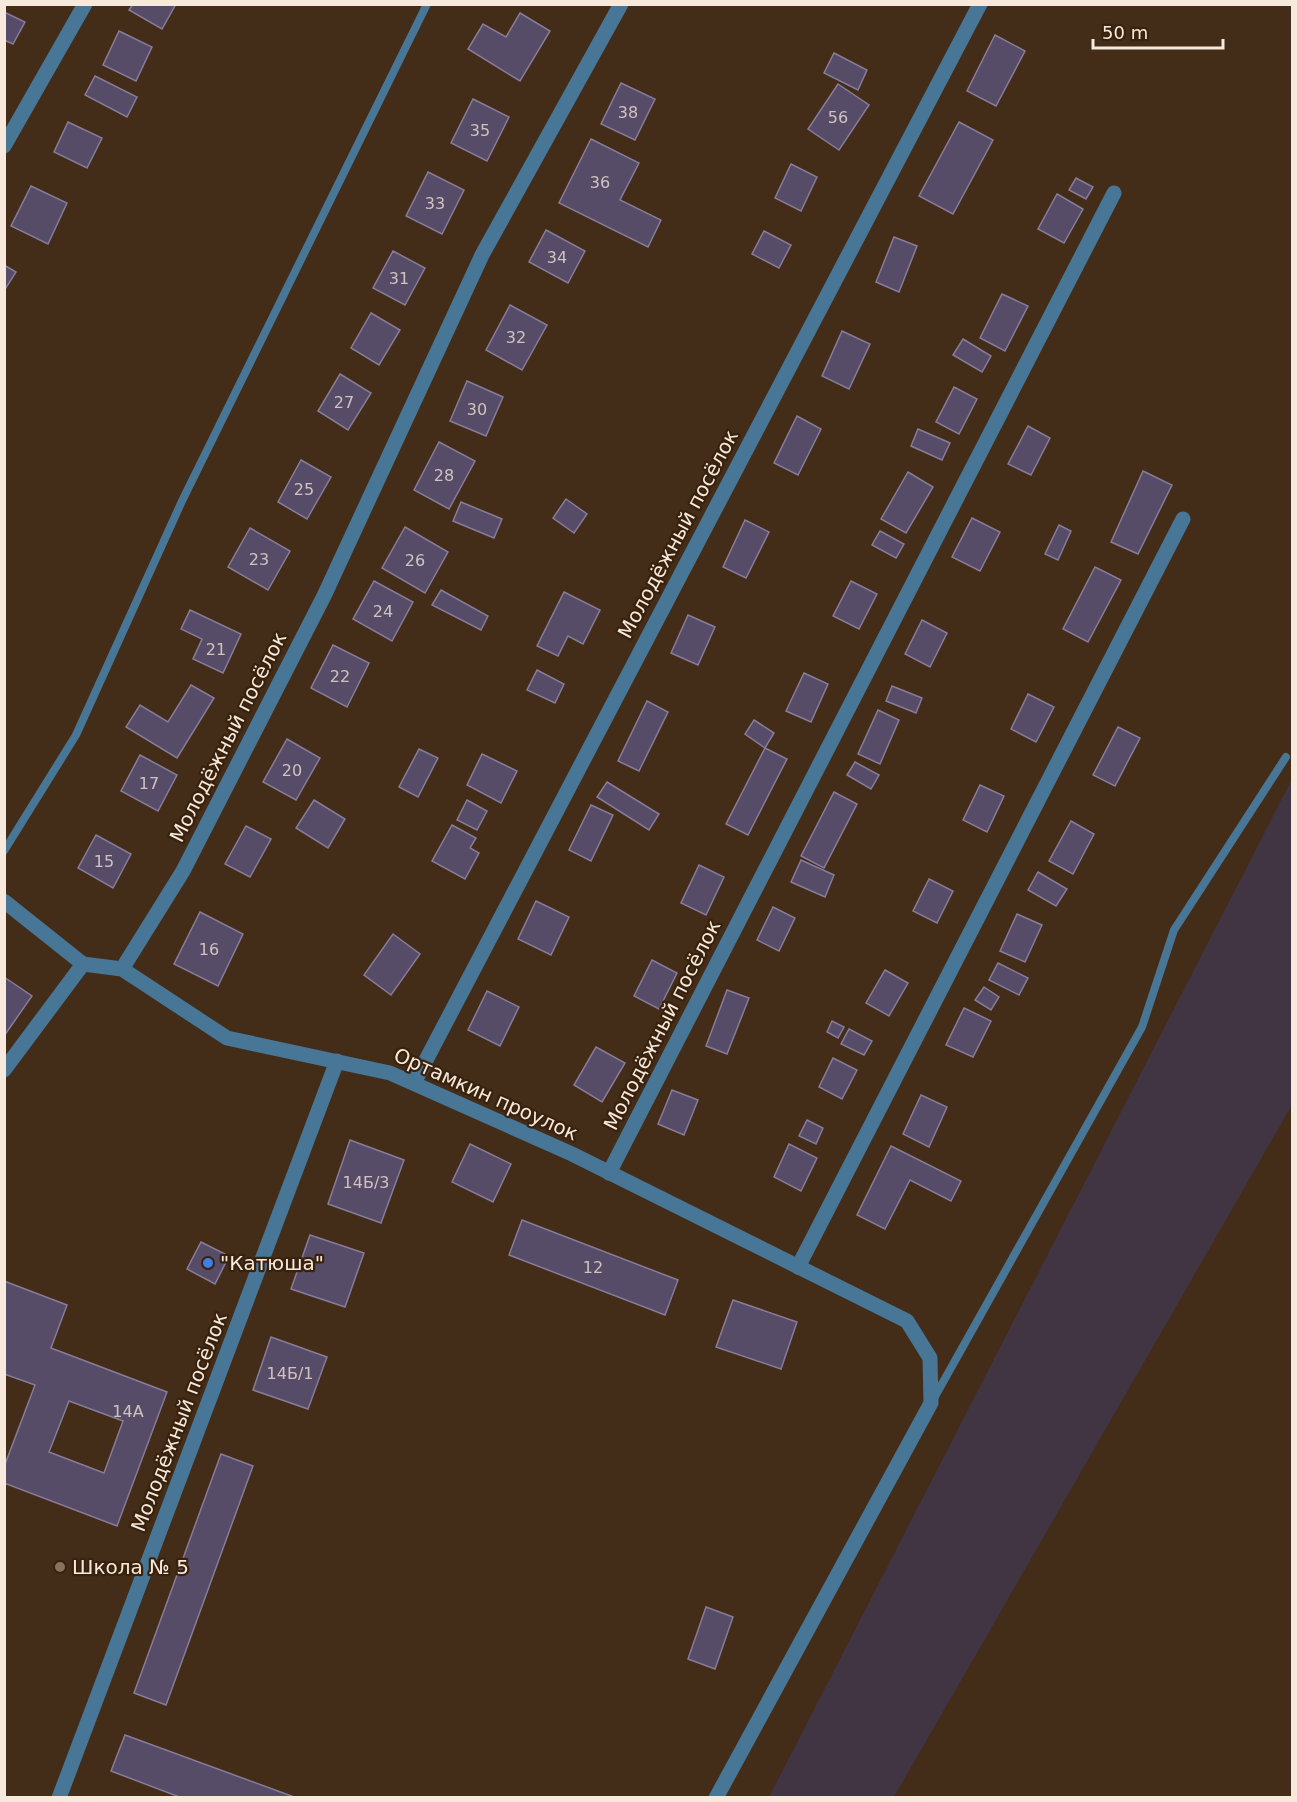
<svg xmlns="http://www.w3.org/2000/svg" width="1297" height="1802" font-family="'DejaVu Sans',sans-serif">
  <rect width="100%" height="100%" fill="#432c18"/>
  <polygon fill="#413443" points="1292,779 1292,1105 894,1797 769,1797"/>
  <g fill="#574c67" stroke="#877c99" stroke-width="1.5" fill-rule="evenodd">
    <polygon points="133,4 176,4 162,29 129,10"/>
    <polygon points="4,12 25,22 13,44 4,40"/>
    <polygon points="520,13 550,31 520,81 468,49 483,24 506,37"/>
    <polygon points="119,31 152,47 136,81 103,65"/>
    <polygon points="995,35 1025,51 996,106 967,91"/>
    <polygon points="834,53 867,70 858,90 824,73"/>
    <polygon points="95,76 137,97 127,117 85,95"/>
    <polygon points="621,83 655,99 635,140 601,124"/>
    <polygon points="838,84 869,105 839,150 808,129"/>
    <polygon points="473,99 509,117 487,161 451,143"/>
    <polygon points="68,122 102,138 87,168 54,152"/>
    <polygon points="959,122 993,140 953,214 919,196"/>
    <polygon points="591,139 639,163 620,200 661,220 648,247 559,203"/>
    <polygon points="791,164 817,177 801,211 775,198"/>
    <polygon points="428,172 464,190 442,234 406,216"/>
    <polygon points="1076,178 1093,187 1086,199 1069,190"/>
    <polygon points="31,186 67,203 48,244 11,226"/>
    <polygon points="1057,194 1083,209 1064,243 1038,229"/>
    <polygon points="546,230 585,251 568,283 529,262"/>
    <polygon points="764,231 791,245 779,268 752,254"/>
    <polygon points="894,237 917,246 899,292 876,282"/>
    <polygon points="393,251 425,268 405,305 373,288"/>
    <polygon points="4,265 16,272 4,291"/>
    <polygon points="1002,294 1028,306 1005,351 980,338"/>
    <polygon points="510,305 547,325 522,370 486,350"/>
    <polygon points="371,313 400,330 379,365 351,348"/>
    <polygon points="842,331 870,344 849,389 822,376"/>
    <polygon points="963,339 991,356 982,372 953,355"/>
    <polygon points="340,374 371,393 348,430 318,411"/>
    <polygon points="467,381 503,397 486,436 450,421"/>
    <polygon points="954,387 977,399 959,434 936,422"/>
    <polygon points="797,416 821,429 798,475 774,463"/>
    <polygon points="1028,426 1050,438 1031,475 1008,464"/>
    <polygon points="918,429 950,443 942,460 911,446"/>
    <polygon points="439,442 475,461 449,509 414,490"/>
    <polygon points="301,460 331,477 307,519 278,502"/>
    <polygon points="1143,471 1172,485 1138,554 1111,542"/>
    <polygon points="908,472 933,487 906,533 881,519"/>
    <polygon points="566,499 587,514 574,533 553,518"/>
    <polygon points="461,502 502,519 494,538 453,521"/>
    <polygon points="972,518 1000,532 980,571 952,557"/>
    <polygon points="745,520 769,532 746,578 723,567"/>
    <polygon points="1059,525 1071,531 1058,560 1045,554"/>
    <polygon points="405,527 448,552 425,593 382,568"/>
    <polygon points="250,528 290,551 268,590 228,567"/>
    <polygon points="880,531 904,544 896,558 872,545"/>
    <polygon points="1095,567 1121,580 1088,642 1063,629"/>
    <polygon points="374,581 413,602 392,641 353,619"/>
    <polygon points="851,581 877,594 859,629 833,616"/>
    <polygon points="441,590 488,616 481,630 432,605"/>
    <polygon points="564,592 600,610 583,644 568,636 558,656 537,646"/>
    <polygon points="190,610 241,634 223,673 193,659 202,639 181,629"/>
    <polygon points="688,615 715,627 698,665 671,653"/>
    <polygon points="922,620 947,633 930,667 905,654"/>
    <polygon points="333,645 369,663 347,707 311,688"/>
    <polygon points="537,670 564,684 555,703 527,690"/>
    <polygon points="804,673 828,684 811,722 786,711"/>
    <polygon points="191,685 214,698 177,758 126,727 140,705 168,722"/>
    <polygon points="892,686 922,698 916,713 886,701"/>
    <polygon points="1028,694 1054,707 1036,742 1011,729"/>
    <polygon points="647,701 668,712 639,771 618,761"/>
    <polygon points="878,710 899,720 880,764 858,754"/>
    <polygon points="754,720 774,733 765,748 745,734"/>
    <polygon points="1118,727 1140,738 1115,786 1093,775"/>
    <polygon points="287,739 320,758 296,800 263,782"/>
    <polygon points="765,748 787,759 748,835 726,824"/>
    <polygon points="419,749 438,758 418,797 399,787"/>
    <polygon points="482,754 517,771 501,803 467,785"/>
    <polygon points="140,755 177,775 158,811 121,791"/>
    <polygon points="855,762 879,775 871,789 847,775"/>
    <polygon points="607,782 659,814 649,830 597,797"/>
    <polygon points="980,785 1004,796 987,832 963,820"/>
    <polygon points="834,792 857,804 824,868 801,856"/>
    <polygon points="314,800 345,819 328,848 296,828"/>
    <polygon points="467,800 487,811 477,830 457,820"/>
    <polygon points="591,805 613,815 591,861 569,850"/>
    <polygon points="1071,821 1094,834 1073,874 1049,861"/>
    <polygon points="452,825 476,838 470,848 479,853 465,879 432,861"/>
    <polygon points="246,826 271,839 250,877 225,864"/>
    <polygon points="96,835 131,854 113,888 78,868"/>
    <polygon points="801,860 834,875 825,897 791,882"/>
    <polygon points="699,865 724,877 706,915 681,903"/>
    <polygon points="1038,872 1067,889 1056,906 1028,890"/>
    <polygon points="929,879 953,891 937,923 913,911"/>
    <polygon points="536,901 569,917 551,955 518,939"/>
    <polygon points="773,907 795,918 779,951 757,940"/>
    <polygon points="200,912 243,934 218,986 174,964"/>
    <polygon points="1017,914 1042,925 1025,962 1000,951"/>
    <polygon points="393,934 420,954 391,995 364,975"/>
    <polygon points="652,960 677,973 659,1009 634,996"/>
    <polygon points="998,963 1028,978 1019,995 989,980"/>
    <polygon points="885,970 908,983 889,1016 866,1003"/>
    <polygon points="4,977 32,996 4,1036"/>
    <polygon points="984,987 999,997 991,1010 975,1000"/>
    <polygon points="727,990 749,998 727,1054 706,1046"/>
    <polygon points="487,991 519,1007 500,1046 468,1030"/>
    <polygon points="964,1008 991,1021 973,1057 946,1045"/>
    <polygon points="832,1021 844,1027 838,1038 827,1032"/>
    <polygon points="849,1029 872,1041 864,1055 841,1044"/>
    <polygon points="596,1047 625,1063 602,1102 574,1085"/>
    <polygon points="833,1058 857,1070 842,1099 819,1087"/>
    <polygon points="672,1090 698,1100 684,1135 658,1124"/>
    <polygon points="921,1095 947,1107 929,1147 903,1134"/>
    <polygon points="807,1120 823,1128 816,1144 799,1136"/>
    <polygon points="350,1140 404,1160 381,1223 328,1204"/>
    <polygon points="470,1144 511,1164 493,1202 452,1182"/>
    <polygon points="789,1144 817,1158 801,1191 774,1177"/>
    <polygon points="891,1146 961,1181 951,1201 910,1180 885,1229 857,1215"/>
    <polygon points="522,1220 678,1280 665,1315 509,1255"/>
    <polygon points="310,1235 364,1253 345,1307 291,1289"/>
    <polygon points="201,1242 229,1256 215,1284 187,1269"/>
    <path d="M 4,1281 L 67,1305 L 51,1348 L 167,1392 L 117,1526 L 4,1483 L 4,1467 L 35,1385 L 4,1374 ZM 69,1401 L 123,1421 L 104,1473 L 49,1452 Z"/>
    <polygon points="733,1300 797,1322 781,1369 716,1347"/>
    <polygon points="271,1337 327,1357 308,1409 253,1390"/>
    <polygon points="221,1454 253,1466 166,1705 134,1693"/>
    <polygon points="706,1607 733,1617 715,1669 688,1659"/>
    <polygon points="125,1735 297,1798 182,1798 111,1771"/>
  </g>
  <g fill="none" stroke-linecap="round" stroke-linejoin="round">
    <g stroke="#477696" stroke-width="8">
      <polyline points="4,851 76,735 182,501 427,4"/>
      <polyline points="933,1400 1142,1027 1174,930 1286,757"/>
    </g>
    <g stroke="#477696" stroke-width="15">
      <polyline points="4,901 83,964 122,969 227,1038 390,1073 572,1154 907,1321 930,1358 931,1403 716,1798"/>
      <polyline points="122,969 183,871 324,596 482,255 621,4"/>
      <polyline points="4,1070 83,964"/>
      <polyline points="414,1083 980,4"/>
      <polyline points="609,1173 1114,193"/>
      <polyline points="798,1267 1183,519"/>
      <polyline points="59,1798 337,1061"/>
    </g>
    <polyline stroke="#477696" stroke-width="15" points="4,146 85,4"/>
  </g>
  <circle fill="#3f7fe0" stroke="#38220e" stroke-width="2" cx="208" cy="1263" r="6"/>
  <circle fill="#8d6e63" stroke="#38220e" stroke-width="2" cx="60" cy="1567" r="6"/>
  <g text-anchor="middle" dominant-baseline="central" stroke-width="4.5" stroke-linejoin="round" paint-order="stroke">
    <g font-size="16" fill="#cfc2bf">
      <text x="628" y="112">38</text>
      <text x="838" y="117">56</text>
      <text x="480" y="130">35</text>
      <text x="600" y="182">36</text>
      <text x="435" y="203">33</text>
      <text x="557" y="257">34</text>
      <text x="399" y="278">31</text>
      <text x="516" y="337">32</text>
      <text x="344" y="402">27</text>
      <text x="477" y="409">30</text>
      <text x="444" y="475">28</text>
      <text x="304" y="489">25</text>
      <text x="259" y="559">23</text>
      <text x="415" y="560">26</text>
      <text x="383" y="611">24</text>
      <text x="216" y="649">21</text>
      <text x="340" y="676">22</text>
      <text x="292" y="770">20</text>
      <text x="149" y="783">17</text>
      <text x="104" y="861">15</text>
      <text x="209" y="949">16</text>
      <text x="366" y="1182">14Б/3</text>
      <text x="593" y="1267">12</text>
      <text x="290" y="1373">14Б/1</text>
      <text x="128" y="1411">14А</text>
    </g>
    <g font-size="20" fill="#f7e9dc" stroke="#38220e">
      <text transform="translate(678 534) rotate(-62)">Молодёжный посёлок</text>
      <text transform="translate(228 737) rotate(-63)">Молодёжный посёлок</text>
      <text transform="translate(662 1025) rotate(-63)">Молодёжный посёлок</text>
      <text transform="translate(486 1094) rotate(24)">Ортамкин проулок</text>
      <text transform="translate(179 1422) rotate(-69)">Молодёжный посёлок</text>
    </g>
    <g font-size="20" fill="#f7e9dc" stroke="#38220e" text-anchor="start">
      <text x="220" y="1263">"Катюша"</text>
      <text x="72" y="1567">Школа № 5</text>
    </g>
  </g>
  <rect width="1297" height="1802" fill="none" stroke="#f7e9dc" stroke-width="12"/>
  <path d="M1093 39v9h130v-9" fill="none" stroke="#f7e9dc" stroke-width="3"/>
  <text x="1102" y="39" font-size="18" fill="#f7e9dc" stroke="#38220e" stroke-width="4.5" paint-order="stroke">50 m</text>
</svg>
